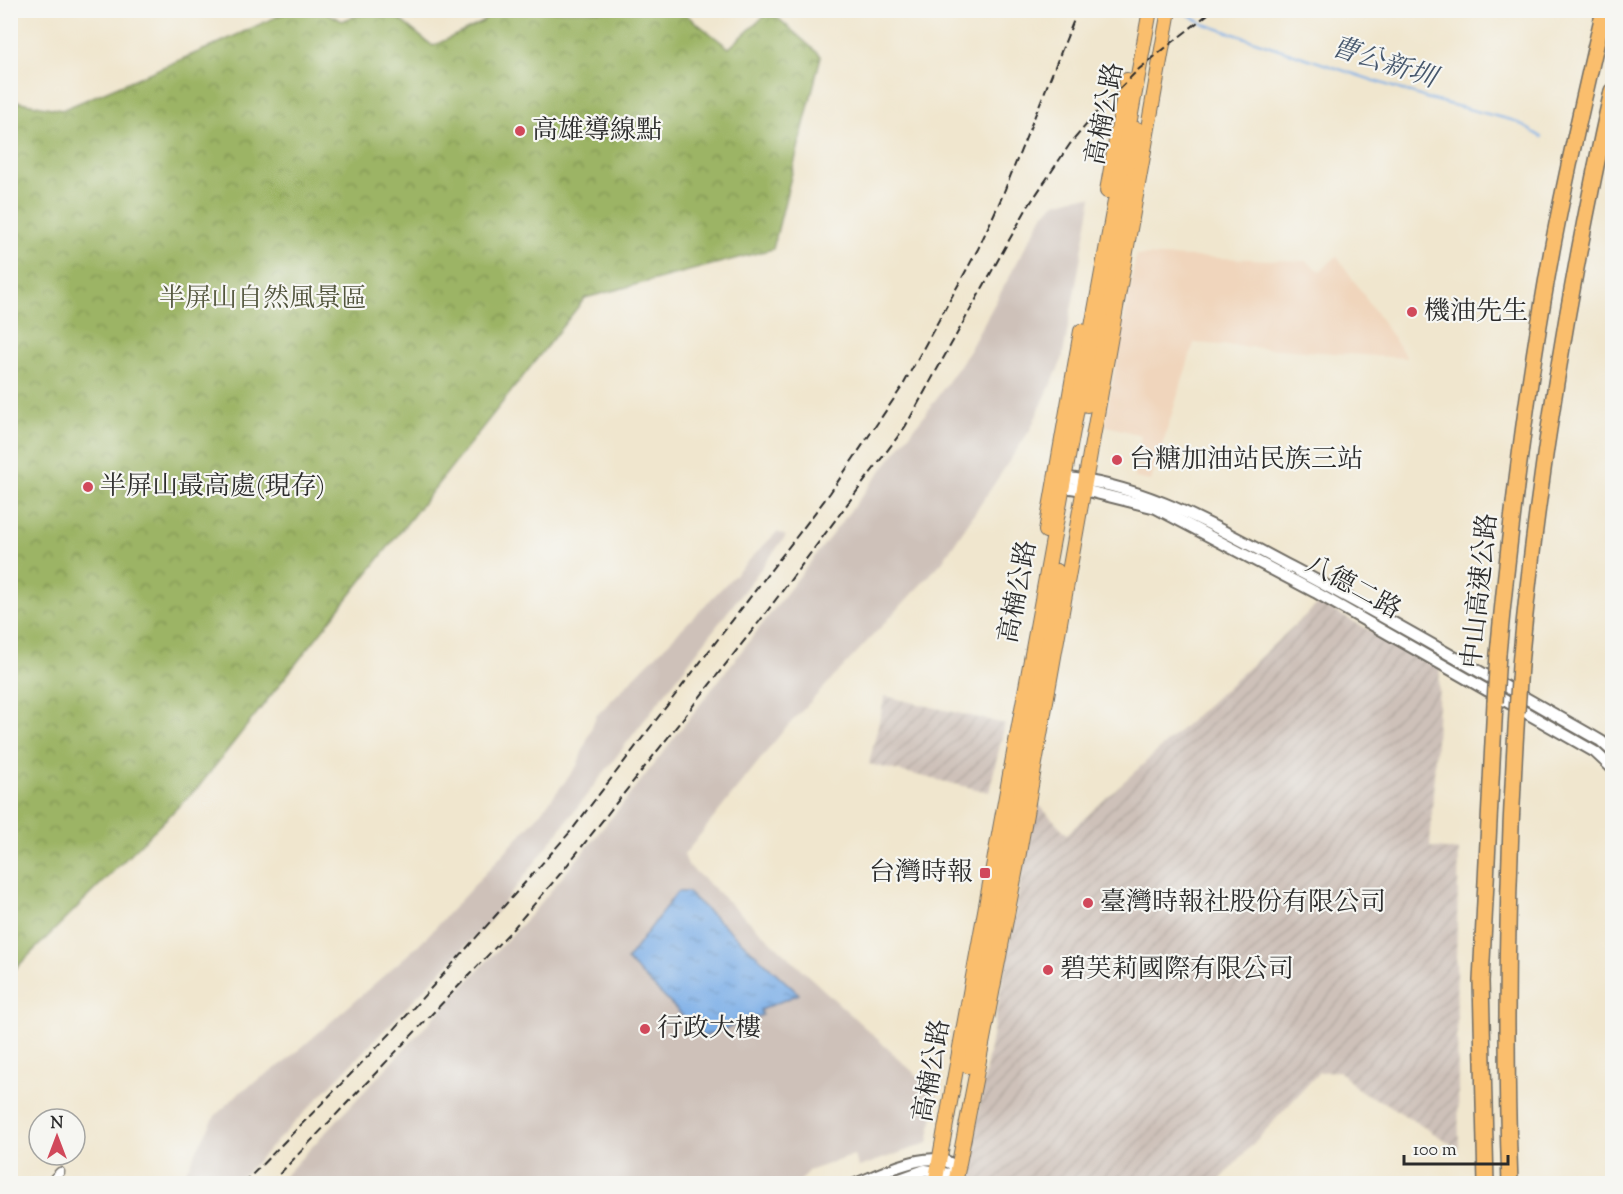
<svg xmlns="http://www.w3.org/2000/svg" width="1623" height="1194" font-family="'Sorts Mill Goudy','Noto Serif TC',serif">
  <defs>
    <pattern id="industrial-furrows" width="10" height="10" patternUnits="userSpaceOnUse" patternTransform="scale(1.5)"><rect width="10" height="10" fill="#cec1b9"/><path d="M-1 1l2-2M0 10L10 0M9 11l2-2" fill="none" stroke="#b1a69f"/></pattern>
    <pattern id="forest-crowns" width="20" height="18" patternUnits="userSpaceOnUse" patternTransform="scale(1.5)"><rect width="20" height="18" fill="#9cb465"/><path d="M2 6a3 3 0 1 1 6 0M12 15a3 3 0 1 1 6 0" fill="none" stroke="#7f9353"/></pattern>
    <pattern id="water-ripples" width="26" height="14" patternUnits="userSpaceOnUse" patternTransform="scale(1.5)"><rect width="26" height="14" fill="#7aade7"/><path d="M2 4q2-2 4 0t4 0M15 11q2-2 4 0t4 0" fill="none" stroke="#648dbb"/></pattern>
  </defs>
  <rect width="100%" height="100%" fill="#f6f6f2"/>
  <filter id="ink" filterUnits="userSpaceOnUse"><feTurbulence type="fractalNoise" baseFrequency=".0167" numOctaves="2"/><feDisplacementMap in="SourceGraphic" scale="12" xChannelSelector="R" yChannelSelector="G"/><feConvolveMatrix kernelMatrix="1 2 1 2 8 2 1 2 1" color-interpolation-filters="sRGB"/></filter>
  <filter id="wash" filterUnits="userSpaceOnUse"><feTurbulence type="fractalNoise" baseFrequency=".008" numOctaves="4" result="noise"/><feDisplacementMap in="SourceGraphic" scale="24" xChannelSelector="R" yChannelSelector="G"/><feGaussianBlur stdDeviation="1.35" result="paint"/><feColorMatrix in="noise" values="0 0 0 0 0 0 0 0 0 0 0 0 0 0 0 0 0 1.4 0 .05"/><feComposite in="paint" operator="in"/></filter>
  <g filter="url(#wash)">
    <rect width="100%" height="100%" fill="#f0e6ce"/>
    <polygon fill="#f0d5bc" points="1136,255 1306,261 1320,271 1337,256 1407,358 1194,343 1151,481 1135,478 1141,435 1104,425"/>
    <g fill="url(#industrial-furrows)">
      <polygon points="1319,603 1440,668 1430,847 1459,851 1456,961 1459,1149 1385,1103 1361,1092 1339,1071 1319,1072 1217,1183 965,1184 1035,801 1067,834"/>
      <polygon points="885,696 1005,724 989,792 869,764"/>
    </g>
    <g fill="#cec1b9">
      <polygon points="1077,197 1092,197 1062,360 1030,430 942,562 783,731 684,855 688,865 937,1094 928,1143 859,1167 854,1155 808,1171 799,1183 277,1184 535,910 626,800 926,413 965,358 1044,213 1056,203"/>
      <polygon points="777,532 786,536 489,922 236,1183 179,1183 215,1116 240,1092 285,1062 421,943 539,815 577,766 596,716"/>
    </g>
    <path fill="url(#forest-crowns)" stroke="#647048" stroke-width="1.5" d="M 291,10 L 323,11 L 342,21 C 391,0 394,18 433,46 L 483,22 L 490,11 L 681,11 L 729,48 L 770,11 L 821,56 L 773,249 L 585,298 L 200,785 L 11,973 L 11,98 L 15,101 L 62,110 L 215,45 Z"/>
    <polygon fill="url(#water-ripples)" stroke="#526c89" stroke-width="1.5" points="677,892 687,892 799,994 760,1010 762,1015 704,1037 627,960"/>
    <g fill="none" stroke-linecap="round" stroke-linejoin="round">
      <polyline stroke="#7aade7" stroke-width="2" points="1180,10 1204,24 1429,99 1515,121 1542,137"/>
    </g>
  </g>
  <g filter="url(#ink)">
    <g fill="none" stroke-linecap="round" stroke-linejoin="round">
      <g stroke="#706c64" stroke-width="11">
        <polyline id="minor" points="49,1184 60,1172"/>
      </g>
      <g stroke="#706c64" stroke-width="14">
        <g id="tertiary">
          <path d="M 1058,477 C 1146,484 1215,527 1291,567 C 1396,622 1498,683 1601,741 L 1612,751"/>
          <polyline points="1057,486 1084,490 1156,508 1315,592 1595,752 1612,768"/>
          <path d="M 855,1184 C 882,1174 935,1144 958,1169 L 949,1174 L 925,1170 L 886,1184"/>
        </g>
      </g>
      <g stroke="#706c64" stroke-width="16">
        <g id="primary">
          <polyline points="1107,191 1127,80"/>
          <polyline points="1087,405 1137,129"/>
          <polyline points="1046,531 1081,331"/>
          <polyline points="968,1066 1057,571"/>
          <polyline points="935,1184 1150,10"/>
          <polyline points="955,1184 1019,853 1169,10"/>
        </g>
      </g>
      <g stroke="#706c64" stroke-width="18">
        <g id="motorway">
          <path d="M 1498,654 C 1509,536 1523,418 1543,301 C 1559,203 1582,107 1604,10"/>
          <path d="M 1520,665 C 1538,471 1570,281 1612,91"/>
          <polyline points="1486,1184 1481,981 1495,702"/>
          <path d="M 1510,1184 C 1504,1026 1507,870 1517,712"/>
        </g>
      </g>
      <use href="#minor" stroke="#fff" stroke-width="8"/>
      <use href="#tertiary" stroke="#fff" stroke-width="10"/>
      <use href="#primary" stroke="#fabe6d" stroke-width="14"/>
      <use href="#motorway" stroke="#fabe6d" stroke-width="15"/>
      <g stroke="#2b2b2b" stroke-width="2" stroke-dasharray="9 4.5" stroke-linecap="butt">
        <polyline points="243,1184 391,1033 571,831 830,493 902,387 978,249 1001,199 1078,10"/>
        <polyline points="270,1184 511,931 561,873 759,622 905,427 1027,208 1070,144 1103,105 1139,69 1213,10"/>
      </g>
      <g stroke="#706c64" stroke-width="18" stroke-linecap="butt">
        <g id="motorway-bridge">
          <polyline points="1495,702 1498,654"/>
          <polyline points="1517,712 1520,665"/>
        </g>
      </g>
      <use href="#motorway-bridge" stroke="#fabe6d" stroke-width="15"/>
    </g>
  </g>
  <g fill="#d1495b" stroke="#f6f6f2" stroke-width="2">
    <circle cx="520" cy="131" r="6"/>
    <circle cx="1412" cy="312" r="6"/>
    <circle cx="1117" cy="460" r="6"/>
    <circle cx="88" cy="487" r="6"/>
    <rect x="979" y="867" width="12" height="12" rx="3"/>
    <circle cx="1088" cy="903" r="6"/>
    <circle cx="1048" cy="970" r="6"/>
    <circle cx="645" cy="1029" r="6"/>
  </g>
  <g text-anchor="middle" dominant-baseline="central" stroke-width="4.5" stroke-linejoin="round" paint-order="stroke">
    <g font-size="26" fill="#2b2b2b" stroke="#f6f6f2">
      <text transform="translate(1106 114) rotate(-79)">高楠公路</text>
      <text transform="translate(1353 588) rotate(29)">八德二路</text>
      <text transform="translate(1481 591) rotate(-84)">中山高速公路</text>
      <text transform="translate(1019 592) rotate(-79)">高楠公路</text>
      <text transform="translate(933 1071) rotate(-80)">高楠公路</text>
    </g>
    <g font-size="26" fill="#2b2b2b" stroke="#f6f6f2" text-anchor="start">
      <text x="532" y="131">高雄導線點</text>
      <text x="1424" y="312">機油先生</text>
      <text x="1129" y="460">台糖加油站民族三站</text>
      <text x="100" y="487">半屏山最高處(現存)</text>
      <text x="973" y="873" text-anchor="end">台灣時報</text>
      <text x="1100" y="903">臺灣時報社股份有限公司</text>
      <text x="1060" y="970">碧芙莉國際有限公司</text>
      <text x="657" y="1029">行政大樓</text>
    </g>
    <g font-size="26" fill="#52553d" stroke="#f6f6f2">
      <text x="263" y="299">半屏山自然風景區</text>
    </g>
    <g font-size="27" font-style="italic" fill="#47586d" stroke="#f6f6f2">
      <text transform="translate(1383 64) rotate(18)">曹公新圳</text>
    </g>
  </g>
  <rect width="1623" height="1194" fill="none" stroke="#f6f6f2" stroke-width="36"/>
  <g transform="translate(57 1137)"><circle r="28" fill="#f6f6f2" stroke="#a5a5a2" stroke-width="1.5"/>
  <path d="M0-4.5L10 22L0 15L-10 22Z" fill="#d1495b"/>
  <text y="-9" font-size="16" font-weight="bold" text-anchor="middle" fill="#2b2b2b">N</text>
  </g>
  <path d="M1404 1155v9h104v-9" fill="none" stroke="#2b2b2b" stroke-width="3"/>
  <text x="1413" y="1155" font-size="18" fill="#2b2b2b" stroke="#f6f6f2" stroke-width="4.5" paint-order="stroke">100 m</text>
</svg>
